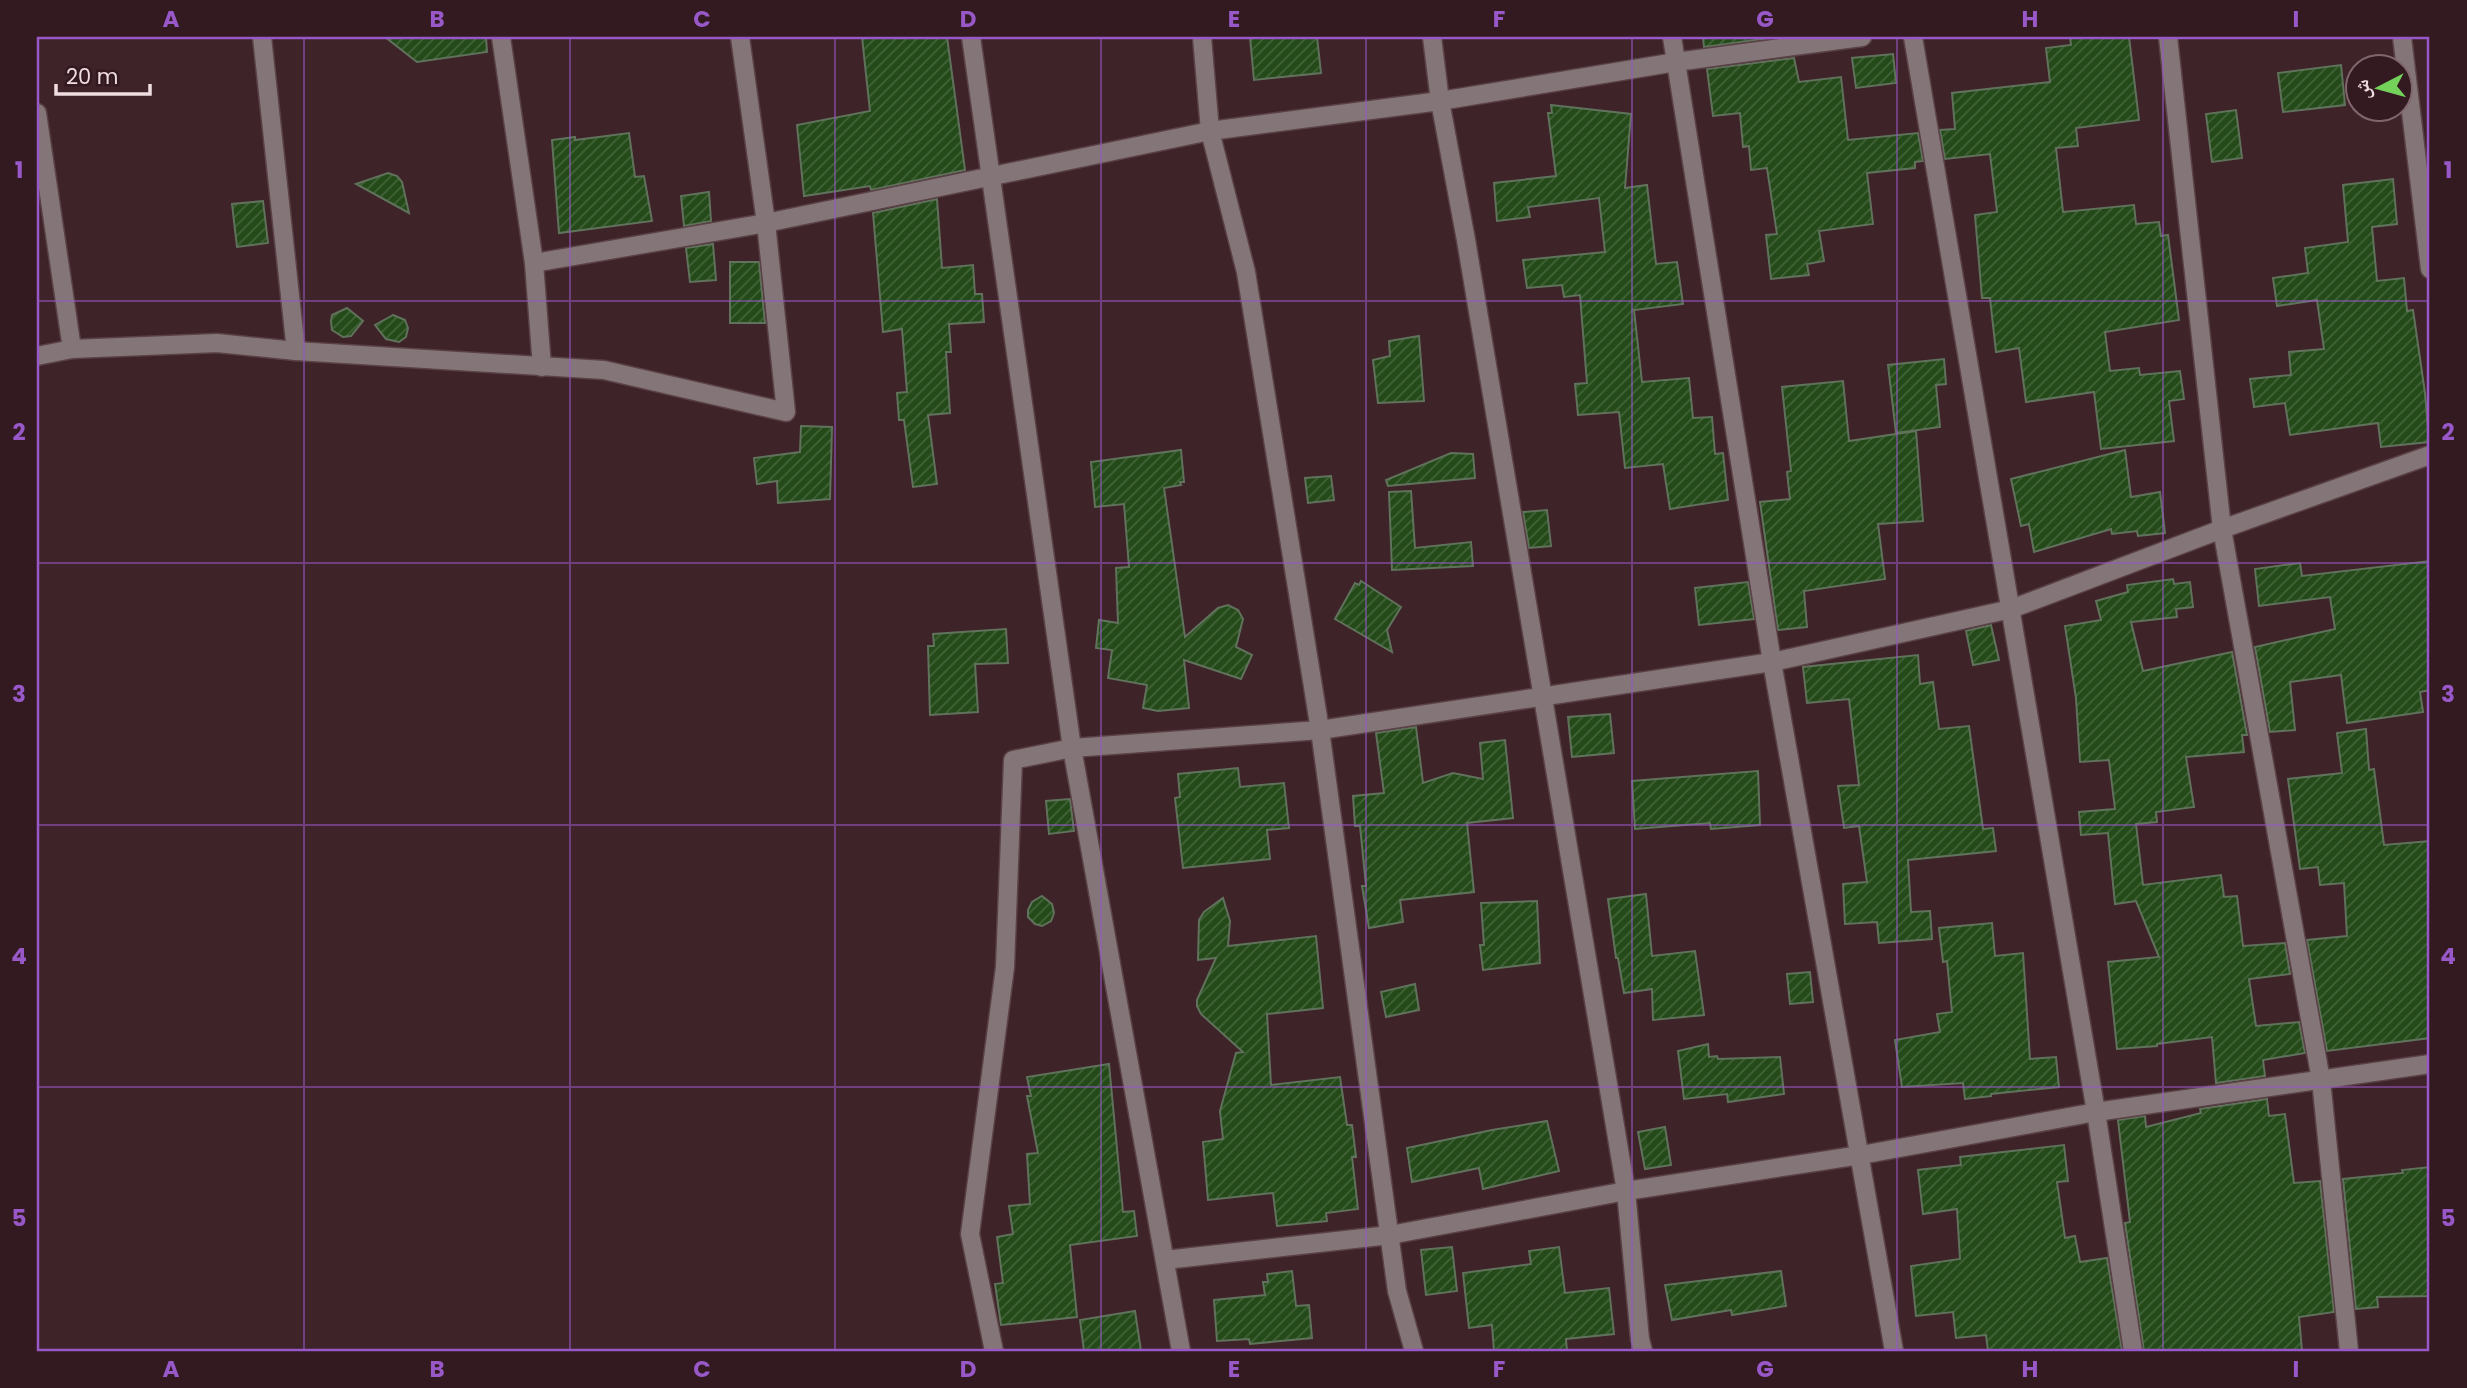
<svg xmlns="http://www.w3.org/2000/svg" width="2467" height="1388" font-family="Poppins,'Noto Naskh Arabic',sans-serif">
  <defs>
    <pattern id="building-hatch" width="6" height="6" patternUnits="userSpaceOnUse" patternTransform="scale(1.75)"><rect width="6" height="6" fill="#234a18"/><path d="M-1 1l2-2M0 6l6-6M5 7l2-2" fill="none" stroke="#436439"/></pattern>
  </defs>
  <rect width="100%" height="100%" fill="#3e2329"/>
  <g fill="url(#building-hatch)" stroke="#60725b" stroke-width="2">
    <polygon points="385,37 486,37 487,52 417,62"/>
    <polygon points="862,37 947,37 965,170 871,190 870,186 804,196 797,125 870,111"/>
    <polygon points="1250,37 1317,37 1321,73 1254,80"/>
    <polygon points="1703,37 1778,37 1704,47"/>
    <polygon points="2070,37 2129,37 2139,120 2076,128 2078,146 2056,148 2063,212 2134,205 2136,224 2159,222 2161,236 2168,235 2179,320 2105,332 2110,371 2139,368 2140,375 2180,371 2184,399 2169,401 2174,441 2101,449 2094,392 2026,402 2019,348 1996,352 1990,298 1982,298 1975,215 1997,212 1990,154 1945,159 1940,130 1955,129 1952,93 2050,82 2046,48 2071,45"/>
    <polygon points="1893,54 1896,83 1856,88 1852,58"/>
    <polygon points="1794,58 1799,82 1841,77 1848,140 1918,133 1923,161 1915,162 1915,168 1867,173 1873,224 1819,231 1824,261 1807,264 1809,275 1771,279 1766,235 1777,234 1767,168 1751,170 1749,146 1743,147 1740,113 1713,116 1707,69"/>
    <polygon points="2341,65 2345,105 2283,112 2278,73"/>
    <polygon points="1551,105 1631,114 1625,188 1647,185 1656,264 1677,262 1683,304 1634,310 1642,382 1689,378 1693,418 1712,417 1715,454 1723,453 1728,500 1670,509 1663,464 1625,468 1619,412 1578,415 1575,384 1587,383 1580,295 1564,297 1562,285 1527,288 1523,260 1605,252 1599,198 1528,207 1530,217 1497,221 1494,183 1556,176 1548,113 1552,113"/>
    <polygon points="2236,110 2242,158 2212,162 2206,114"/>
    <polygon points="629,133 635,177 644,176 652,221 559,233 552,140 575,137 575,140"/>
    <polygon points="388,173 397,176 402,182 409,213 356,184"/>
    <polygon points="2393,179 2397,224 2372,227 2377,281 2404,278 2407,311 2413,310 2425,393 2429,442 2381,447 2378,423 2290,435 2285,403 2254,407 2250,379 2291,375 2289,352 2324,349 2317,300 2277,306 2273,278 2308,273 2305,248 2348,242 2343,185"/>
    <polygon points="709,192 711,221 684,226 681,196"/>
    <polygon points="937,199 942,268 973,265 975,294 982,294 984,322 949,324 951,352 946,352 950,413 928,415 937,484 913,487 904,420 899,420 897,393 907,392 902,329 883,332 873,213"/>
    <polygon points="263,201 268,243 237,247 232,204"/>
    <polygon points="713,244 716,280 690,282 686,248"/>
    <polygon points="730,262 759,262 765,323 730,323"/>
    <polygon points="347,308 363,321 351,336 343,337 332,330 331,321 332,315"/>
    <polygon points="393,315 405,320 408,328 406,337 399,342 386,339 375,325"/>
    <polygon points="1419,336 1424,401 1378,403 1373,360 1390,356 1389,341"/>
    <polygon points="1944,359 1946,384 1936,385 1940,427 1896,433 1888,365"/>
    <polygon points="1843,381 1849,441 1916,431 1923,521 1878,524 1885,579 1804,591 1807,627 1778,630 1760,502 1790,499 1787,472 1791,471 1782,387"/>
    <polygon points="801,426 832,427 830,499 778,503 777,481 757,484 754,458 800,452"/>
    <polygon points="1181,450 1184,482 1180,482 1181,485 1164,488 1185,637 1218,608 1228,605 1238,610 1243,619 1236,647 1252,655 1241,679 1184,660 1189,708 1158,711 1143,708 1147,685 1108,678 1112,650 1096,648 1099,620 1118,623 1116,568 1129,567 1124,504 1095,507 1091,462"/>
    <polygon points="2125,450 2131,497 2160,492 2165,533 2138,536 2137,531 2112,534 2111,529 2034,552 2029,524 2021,526 2011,479"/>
    <polygon points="1451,453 1473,454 1475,478 1388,486 1386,480"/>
    <polygon points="1331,476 1334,500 1308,503 1305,478"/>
    <polygon points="1411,491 1415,548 1471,542 1473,566 1392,570 1389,492"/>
    <polygon points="1547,510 1551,546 1529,548 1523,512"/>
    <polygon points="2430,561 2430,690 2420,692 2423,712 2347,723 2341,675 2290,682 2295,730 2270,732 2255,647 2335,629 2330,597 2259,606 2255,569 2300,563 2302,576"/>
    <polygon points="2173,579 2174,584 2190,582 2193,607 2176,609 2177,617 2131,622 2143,671 2232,652 2247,735 2242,735 2244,752 2186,757 2194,807 2156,812 2157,822 2136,824 2143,885 2221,875 2224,897 2237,896 2243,946 2285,943 2290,974 2249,979 2256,1026 2299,1022 2305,1053 2263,1060 2265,1076 2216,1083 2212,1037 2157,1044 2157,1046 2117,1049 2108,962 2159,957 2136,901 2115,904 2108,833 2081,835 2079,812 2115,809 2109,760 2080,762 2076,698 2065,626 2101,620 2096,601 2128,592 2127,585"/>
    <polygon points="1361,581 1401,607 1387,630 1392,652 1335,619 1355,583 1359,585"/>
    <polygon points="1748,582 1754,619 1699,625 1695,588"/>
    <polygon points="1991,625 1999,660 1973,665 1966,631"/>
    <polygon points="1006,629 1008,663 975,664 978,712 930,715 928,646 934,646 933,634"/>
    <polygon points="1918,655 1920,684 1933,682 1939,729 1969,726 1983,829 1993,828 1996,851 1908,860 1911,912 1930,911 1932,939 1879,943 1877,922 1845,924 1843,884 1867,882 1859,826 1844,828 1838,786 1859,785 1849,699 1807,703 1803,667"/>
    <polygon points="1610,714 1614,753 1572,757 1568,717"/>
    <polygon points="1416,727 1423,783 1453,773 1483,779 1480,743 1505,740 1513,818 1467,823 1474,892 1400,900 1403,922 1369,928 1362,886 1366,886 1360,826 1355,826 1353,796 1384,793 1376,733"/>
    <polygon points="2366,729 2369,770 2374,769 2384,845 2430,841 2430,1038 2327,1051 2307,940 2347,936 2344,883 2320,885 2318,867 2300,869 2288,779 2342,773 2337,733"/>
    <polygon points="1238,768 1240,787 1284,783 1289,828 1267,830 1270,859 1183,868 1175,798 1180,797 1178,774"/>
    <polygon points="1758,771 1760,825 1711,829 1710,823 1635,829 1632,781"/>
    <polygon points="1070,799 1074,831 1049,834 1046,801"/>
    <polygon points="1646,894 1652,956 1695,951 1704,1015 1653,1020 1652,989 1624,993 1618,958 1616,958 1608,899"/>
    <polygon points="1042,896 1052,904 1054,913 1051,921 1042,926 1035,924 1028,917 1028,910 1032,902"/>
    <polygon points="1223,898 1230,921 1228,946 1316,936 1323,1008 1267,1014 1271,1085 1340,1077 1347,1125 1352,1125 1356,1157 1352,1157 1358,1209 1326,1213 1327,1221 1277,1226 1273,1193 1208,1200 1203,1142 1223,1139 1220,1111 1236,1053 1243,1052 1201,1014 1197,1006 1197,1000 1216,958 1198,960 1199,920 1204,912"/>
    <polygon points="1537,901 1540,963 1483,970 1480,945 1484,945 1481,903"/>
    <polygon points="1992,923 1995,956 2023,953 2030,1059 2056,1057 2059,1087 1991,1094 1991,1096 1965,1099 1963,1083 1902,1087 1895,1040 1940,1032 1937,1014 1952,1012 1947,961 1943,962 1939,928"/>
    <polygon points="1810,972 1813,1002 1790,1004 1787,974"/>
    <polygon points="1415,984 1419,1010 1386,1017 1381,992"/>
    <polygon points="1708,1044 1709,1057 1717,1056 1718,1059 1780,1057 1784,1094 1728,1102 1727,1094 1684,1099 1678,1051"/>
    <polygon points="1109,1064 1123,1212 1134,1211 1137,1236 1070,1245 1077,1317 1001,1325 995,1284 1003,1283 997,1237 1013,1234 1009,1206 1030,1204 1027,1154 1038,1153 1027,1096 1031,1096 1027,1077"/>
    <polygon points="2267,1099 2269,1116 2285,1114 2294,1183 2320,1181 2334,1312 2299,1317 2302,1351 2144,1351 2125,1223 2130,1222 2118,1120 2145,1116 2146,1127 2201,1113 2200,1109"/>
    <polygon points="1547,1121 1559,1171 1483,1189 1479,1168 1412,1182 1407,1148 1492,1130"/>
    <polygon points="1665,1127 1671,1165 1645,1169 1638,1132"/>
    <polygon points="2064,1145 2068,1181 2057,1182 2065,1238 2075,1236 2080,1262 2107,1258 2122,1351 1988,1351 1986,1335 1956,1338 1953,1312 1916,1316 1911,1266 1960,1259 1957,1209 1923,1214 1918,1170 1961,1165 1960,1157"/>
    <polygon points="2430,1167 2430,1296 2377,1297 2378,1307 2356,1309 2343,1179 2403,1173 2402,1170"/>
    <polygon points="1452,1247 1457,1291 1426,1295 1421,1250"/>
    <polygon points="1559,1247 1565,1293 1609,1288 1614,1334 1566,1339 1567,1351 1494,1351 1492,1325 1469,1328 1463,1273 1531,1264 1529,1251"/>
    <polygon points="1292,1271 1296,1306 1309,1305 1312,1338 1250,1344 1249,1339 1217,1341 1214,1300 1265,1295 1263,1282 1268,1282 1267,1274"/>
    <polygon points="1781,1271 1786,1306 1732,1315 1731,1310 1672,1320 1665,1285"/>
    <polygon points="1135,1311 1141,1351 1084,1351 1080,1320"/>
  </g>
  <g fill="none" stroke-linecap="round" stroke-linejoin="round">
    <g stroke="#5a4146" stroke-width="21">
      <g id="minor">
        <polyline points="262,37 296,351"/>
        <polyline points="501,37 534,263 542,367"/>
        <polyline points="971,37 1072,748 1181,1351"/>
        <polyline points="1202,37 1210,131 1246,272 1320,730 1397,1291 1414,1351"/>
        <polyline points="1432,37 1440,101 1466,240 1626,1191 1640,1339 1643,1351"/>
        <polyline points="1672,37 1772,662 1894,1351"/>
        <polyline points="1913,37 2096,1112 2133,1351"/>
        <polyline points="2168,37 2222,529 2321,1080 2349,1351"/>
        <polyline points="2402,37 2430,269"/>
        <polyline points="37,113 72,349"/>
        <polyline points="534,263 766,223 1210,131 1440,101 1676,62 1862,37"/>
        <polyline points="37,356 72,349 217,343 296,351 604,370 786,412 766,223 740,37"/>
        <polyline points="1165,1260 1390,1235 1626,1191 1861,1155 2096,1112 2430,1064"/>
        <polyline points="994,1351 970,1234 1005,967 1013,760 1072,748 1320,730 1772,662 2011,609 2222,529 2430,455"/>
      </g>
    </g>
    <use href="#minor" stroke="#847678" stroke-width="18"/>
  </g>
  <path fill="none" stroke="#9858c8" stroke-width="2" stroke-opacity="0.55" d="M 304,37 L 304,1351M 570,37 L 570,1351M 835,37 L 835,1351M 1101,37 L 1101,1351M 1366,37 L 1366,1351M 1632,37 L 1632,1351M 1897,37 L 1897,1351M 2163,37 L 2163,1351M 37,301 L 2430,301M 37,563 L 2430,563M 37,825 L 2430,825M 37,1087 L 2430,1087"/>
  <rect width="2467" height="1388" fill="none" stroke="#331920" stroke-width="77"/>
  <g transform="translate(2379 88) rotate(264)"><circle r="33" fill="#331920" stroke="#7f676d" stroke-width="2"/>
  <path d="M0-5L12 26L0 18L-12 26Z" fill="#74d25b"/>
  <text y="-10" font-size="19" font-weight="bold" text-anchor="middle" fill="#f0dde1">ش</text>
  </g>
  <path d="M56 84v10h94v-10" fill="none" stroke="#f0dde1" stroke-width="3.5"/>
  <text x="66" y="84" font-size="21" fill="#f0dde1" stroke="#331920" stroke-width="5" paint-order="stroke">20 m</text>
  <rect x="38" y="38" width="2390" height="1312" fill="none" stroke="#9858c8" stroke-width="2.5"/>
  <g font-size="23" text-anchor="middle" font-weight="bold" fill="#9858c8">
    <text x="171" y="27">A</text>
    <text x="437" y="27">B</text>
    <text x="702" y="27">C</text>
    <text x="968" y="27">D</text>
    <text x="1234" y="27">E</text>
    <text x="1499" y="27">F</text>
    <text x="1765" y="27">G</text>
    <text x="2030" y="27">H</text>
    <text x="2296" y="27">I</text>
    <text x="19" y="178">1</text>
    <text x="2448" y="178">1</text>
    <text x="19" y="440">2</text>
    <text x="2448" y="440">2</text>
    <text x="19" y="702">3</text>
    <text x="2448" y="702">3</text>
    <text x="19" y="964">4</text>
    <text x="2448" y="964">4</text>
    <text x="19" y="1226">5</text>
    <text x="2448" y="1226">5</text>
    <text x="171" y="1377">A</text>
    <text x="437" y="1377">B</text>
    <text x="702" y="1377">C</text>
    <text x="968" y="1377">D</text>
    <text x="1234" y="1377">E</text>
    <text x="1499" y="1377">F</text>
    <text x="1765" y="1377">G</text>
    <text x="2030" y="1377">H</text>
    <text x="2296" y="1377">I</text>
  </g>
</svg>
